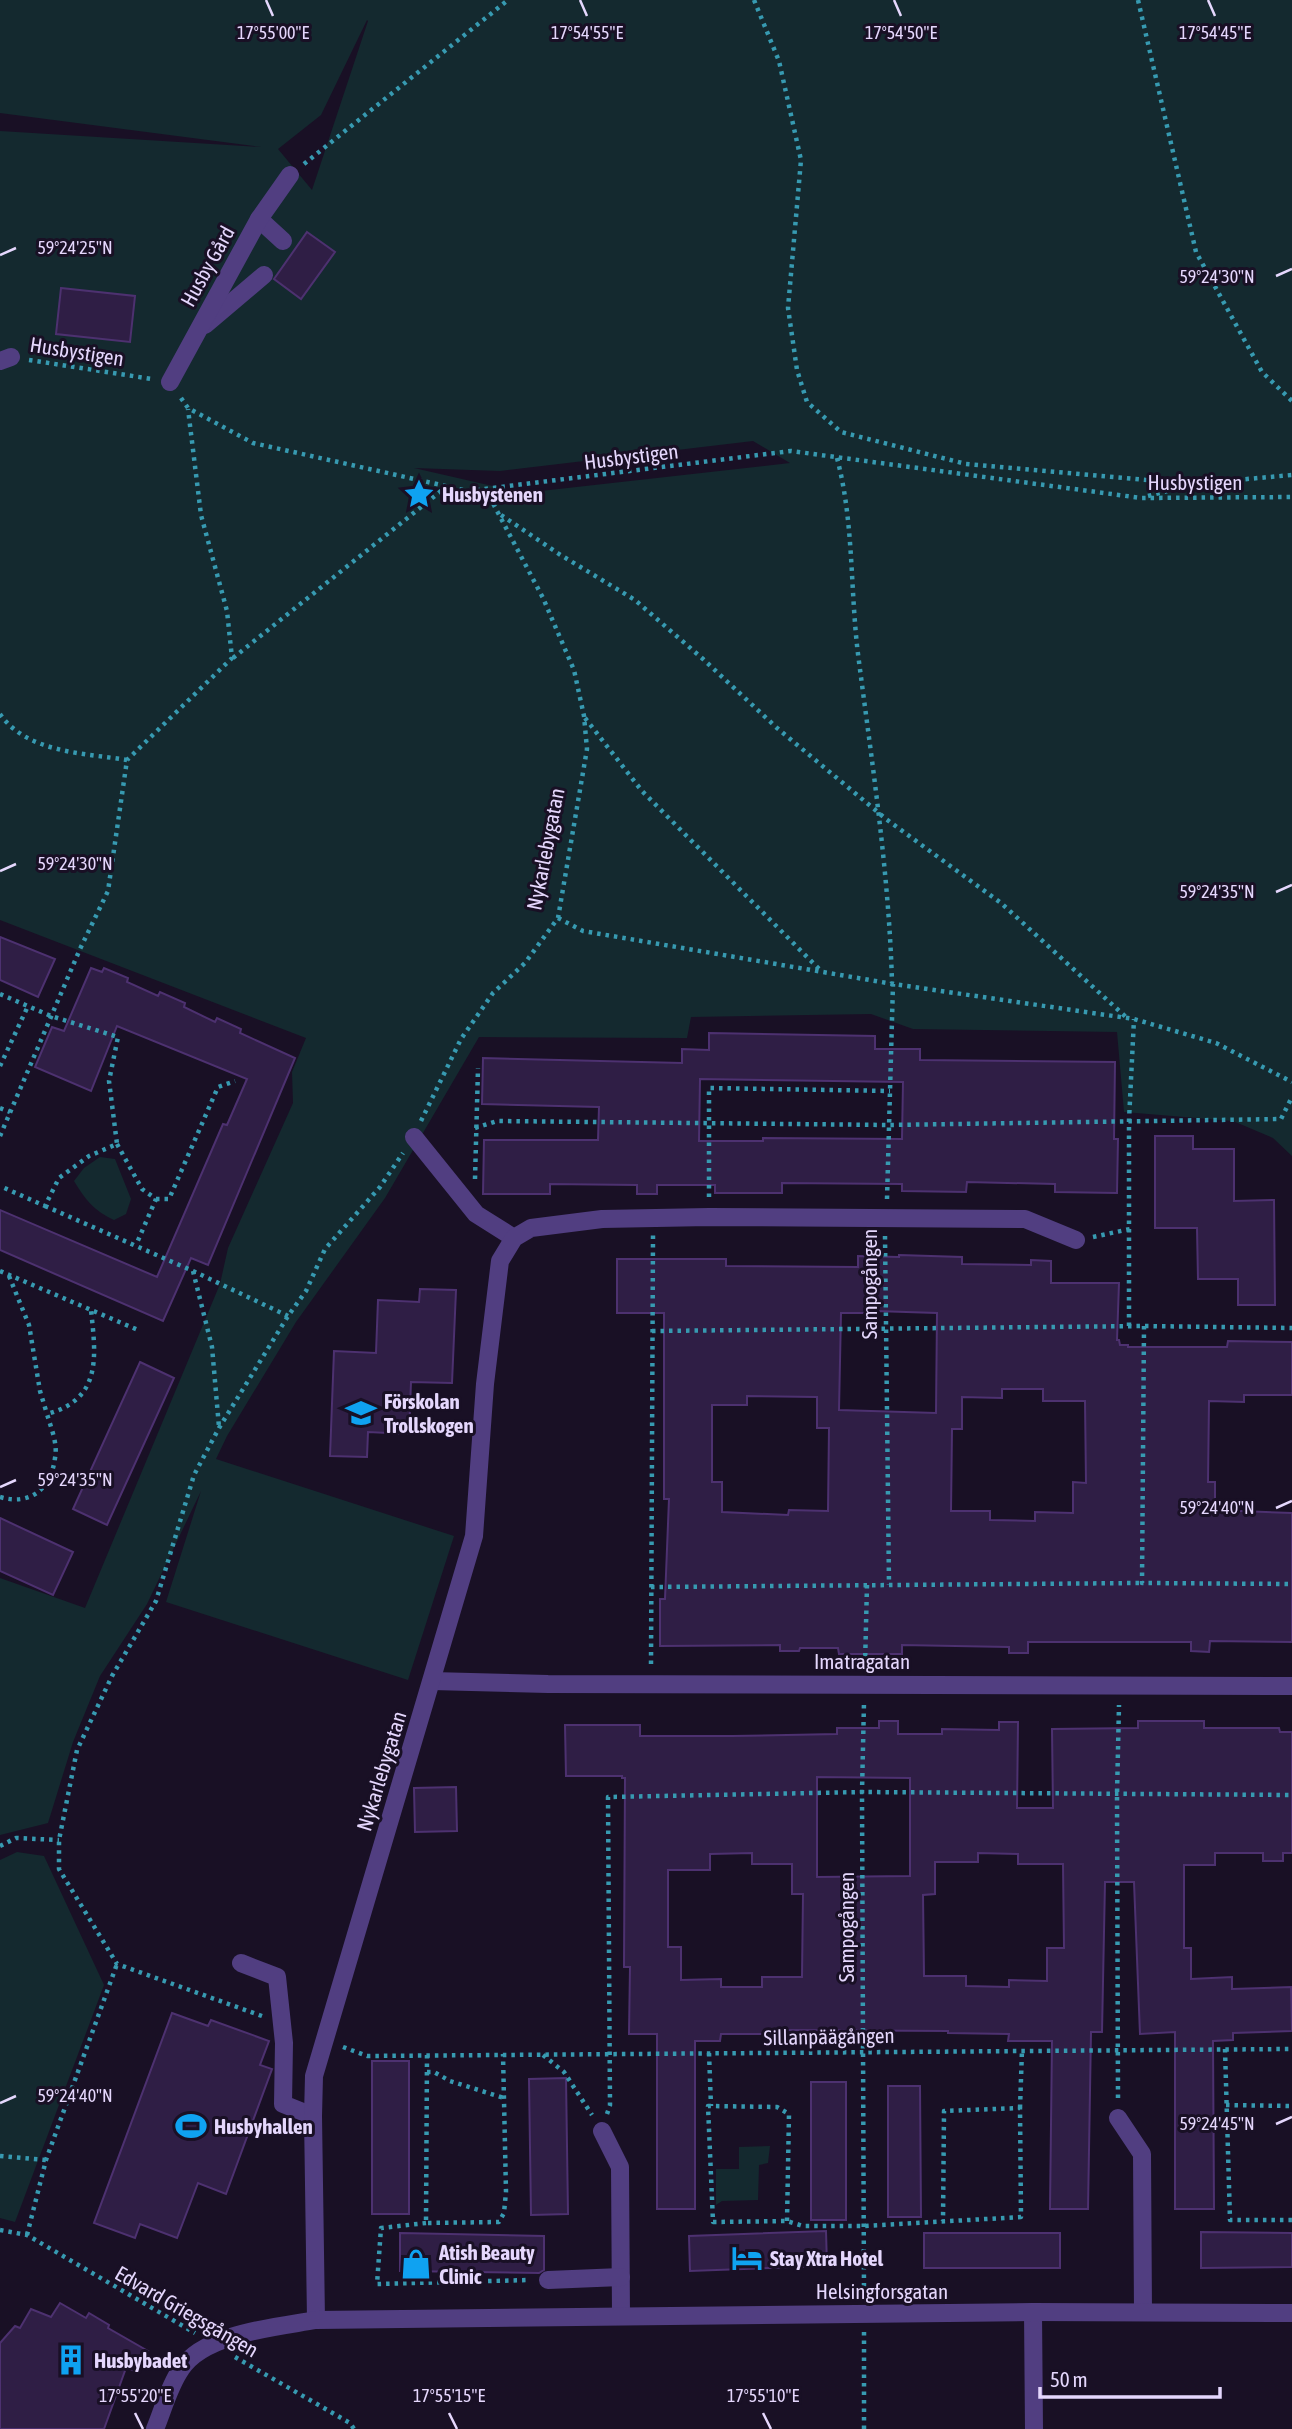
<svg xmlns="http://www.w3.org/2000/svg" width="1292" height="2429" font-family="'Asap Condensed',sans-serif">
  <rect width="100%" height="100%" fill="#191025"/>
  <g fill="#14292f" fill-rule="evenodd">
    <path d="M 0,0 L 1292,0 L 1292,1156 L 1273,1138 L 1233,1121 L 1124,1112 L 1117,1032 L 913,1029 L 871,1014 L 691,1017 L 687,1038 L 479,1037 L 385,1198 L 296,1322 L 227,1436 L 216,1459 L 454,1536 L 408,1680 L 166,1602 L 201,1491 L 147,1604 L 100,1676 L 73,1742 L 48,1823 L 0,1835 L 0,1578 L 85,1608 L 220,1284 L 228,1248 L 293,1103 L 292,1072 L 306,1038 L 0,920 L 0,131 L 262,147 L 0,113 ZM 367,20 L 368,21 L 312,190 L 278,149 L 321,115 ZM 753,441 L 790,463 L 523,493 L 414,468 L 500,471 Z"/>
    <path d="M 100,1157 L 115,1159 L 131,1199 L 126,1214 L 114,1220 C 94,1211 85,1199 74,1181 L 84,1168 Z"/>
    <polygon points="17,1852 44,1856 104,1985 15,2222 0,2218 0,1860"/>
    <polygon points="770,2146 768,2163 759,2165 758,2200 722,2201 716,2205 716,2169 739,2169 739,2147"/>
  </g>
  <g fill="#2f1e45" stroke="#4d3170" stroke-width="2" fill-rule="evenodd">
    <polygon points="307,232 335,252 301,299 274,279"/>
    <polygon points="61,288 135,296 130,342 56,334"/>
    <polygon points="0,937 55,959 38,997 0,980"/>
    <polygon points="91,968 102,972 104,968 128,978 127,982 158,996 160,992 185,1003 184,1007 215,1022 217,1018 241,1029 240,1033 295,1058 208,1265 191,1258 163,1321 0,1250 0,1210 157,1277 223,1124 227,1125 247,1079 117,1026 91,1091 35,1067 52,1027 64,1031"/>
    <path d="M 709,1033 L 875,1036 L 875,1049 L 920,1049 L 920,1060 L 1115,1062 L 1114,1139 L 1118,1139 L 1117,1193 L 1055,1192 L 1055,1184 L 967,1182 L 966,1192 L 902,1191 L 902,1184 L 782,1183 L 782,1193 L 715,1193 L 715,1185 L 657,1185 L 657,1194 L 637,1194 L 637,1185 L 550,1184 L 550,1194 L 483,1194 L 484,1140 L 598,1140 L 599,1107 L 482,1104 L 483,1058 L 682,1063 L 682,1049 L 709,1050 ZM 700,1079 L 903,1082 L 902,1139 L 763,1138 L 763,1141 L 699,1141 Z"/>
    <polygon points="1155,1136 1193,1136 1193,1149 1234,1149 1234,1201 1274,1200 1275,1305 1238,1305 1238,1279 1198,1279 1197,1228 1155,1228"/>
    <path d="M 899,1255 L 962,1257 L 962,1264 L 1031,1265 L 1031,1260 L 1051,1261 L 1051,1283 L 1119,1283 L 1117,1340 L 1119,1340 L 1120,1345 L 1128,1345 L 1128,1347 L 1227,1347 L 1228,1341 L 1292,1342 L 1292,1395 L 1244,1395 L 1244,1402 L 1209,1401 L 1208,1482 L 1215,1482 L 1215,1510 L 1292,1513 L 1292,1642 L 1210,1641 L 1209,1652 L 1191,1651 L 1191,1642 L 1028,1642 L 1028,1653 L 1009,1653 L 1009,1647 L 902,1645 L 902,1654 L 839,1654 L 838,1648 L 800,1648 L 799,1651 L 780,1651 L 780,1645 L 660,1646 L 660,1599 L 665,1599 L 669,1499 L 664,1499 L 664,1313 L 617,1313 L 617,1259 L 726,1259 L 726,1266 L 858,1267 L 858,1256 L 899,1257 ZM 875,1311 L 937,1313 L 936,1413 L 839,1410 L 841,1313 L 875,1313 ZM 1002,1389 L 1043,1389 L 1043,1401 L 1085,1401 L 1086,1483 L 1073,1482 L 1073,1513 L 1035,1512 L 1035,1521 L 990,1520 L 990,1511 L 951,1511 L 952,1429 L 962,1429 L 962,1397 L 1002,1398 ZM 747,1396 L 817,1397 L 817,1428 L 829,1428 L 828,1511 L 789,1510 L 788,1515 L 722,1512 L 722,1482 L 712,1482 L 712,1405 L 747,1405 Z"/>
    <polygon points="420,1289 456,1290 452,1383 411,1382 409,1434 368,1432 367,1457 330,1456 334,1351 376,1353 378,1300 419,1302"/>
    <polygon points="140,1362 174,1378 107,1525 73,1509"/>
    <polygon points="0,1518 73,1552 53,1595 0,1571"/>
    <path d="M 879,1721 L 898,1721 L 898,1734 L 942,1734 L 942,1729 L 999,1730 L 999,1722 L 1018,1722 L 1017,1808 L 1053,1808 L 1052,1729 L 1138,1728 L 1138,1721 L 1204,1721 L 1204,1728 L 1279,1728 L 1280,1732 L 1292,1732 L 1292,1853 L 1283,1853 L 1283,1861 L 1263,1861 L 1263,1853 L 1215,1853 L 1215,1865 L 1184,1865 L 1184,1948 L 1191,1948 L 1191,1979 L 1232,1977 L 1232,1989 L 1291,1987 L 1292,2031 L 1233,2033 L 1233,2040 L 1213,2041 L 1214,2209 L 1175,2209 L 1175,2032 L 1140,2034 L 1134,1882 L 1105,1882 L 1102,2032 L 1091,2032 L 1088,2209 L 1050,2209 L 1052,2041 L 1008,2041 L 1009,2034 L 948,2033 L 948,2031 L 780,2030 L 780,2034 L 721,2034 L 720,2041 L 695,2041 L 695,2209 L 657,2209 L 657,2034 L 629,2034 L 630,1967 L 624,1967 L 625,1778 L 622,1778 L 622,1776 L 566,1776 L 565,1725 L 640,1725 L 640,1736 L 732,1736 L 837,1734 L 837,1728 L 879,1728 ZM 817,1777 L 910,1778 L 910,1876 L 817,1877 ZM 752,1853 L 752,1864 L 792,1864 L 792,1894 L 803,1894 L 802,1977 L 762,1977 L 762,1987 L 721,1987 L 721,1979 L 681,1980 L 681,1947 L 668,1947 L 668,1870 L 710,1870 L 710,1854 ZM 978,1853 L 1018,1854 L 1018,1864 L 1063,1864 L 1064,1948 L 1047,1948 L 1047,1981 L 1009,1980 L 1009,1987 L 966,1986 L 966,1976 L 924,1976 L 923,1895 L 935,1894 L 935,1862 L 978,1862 Z"/>
    <polygon points="456,1787 457,1831 415,1832 414,1788"/>
    <polygon points="172,2013 208,2026 211,2020 269,2041 260,2065 272,2069 226,2194 198,2183 177,2238 140,2224 135,2238 94,2223"/>
    <rect x="372" y="2061" width="37" height="153"/>
    <polygon points="566,2078 568,2214 531,2215 529,2079"/>
    <rect x="811" y="2082" width="35" height="138"/>
    <polygon points="888,2086 920,2086 921,2217 888,2217"/>
    <polygon points="826,2231 827,2266 690,2271 689,2236"/>
    <polygon points="1201,2232 1292,2233 1292,2267 1201,2268"/>
    <polygon points="400,2233 544,2236 544,2270 539,2273 400,2271"/>
    <rect x="924" y="2233" width="136" height="35"/>
    <polygon points="60,2303 86,2318 89,2313 109,2325 108,2328 148,2351 135,2371 126,2368 104,2429 0,2429 0,2343 15,2326 20,2328 31,2309 51,2317"/>
  </g>
  <g fill="none" stroke-linecap="round" stroke-linejoin="round">
    <g stroke="#379ab1" stroke-width="4.5" stroke-dasharray="3.5 5" stroke-linecap="butt">
      <polyline points="754,0 779,61 801,160 788,308 797,370 807,402 841,432 966,464 1191,484 1292,475"/>
      <polyline points="1138,0 1196,252 1262,372 1292,401"/>
      <polyline points="304,164 508,0"/>
      <polyline points="29,360 152,379"/>
      <polyline points="181,398 188,408 253,443 468,491 791,451 1141,498 1292,497"/>
      <path d="M 837,458 C 854,522 850,588 858,654 C 872,763 889,873 892,983"/>
      <polyline points="1148,496 1187,486"/>
      <polyline points="501,515 559,554 635,600 703,659 777,728 886,819 1001,903 1127,1018"/>
      <polyline points="233,658 446,487"/>
      <path d="M 0,714 C 27,753 84,753 127,760"/>
      <polyline points="585,718 642,791 820,970"/>
      <polyline points="558,918 583,931 893,984 1134,1019 1216,1043 1292,1082"/>
      <polyline points="0,994 51,1016 118,1037 109,1081 117,1144 89,1156 59,1178 45,1206 0,1186"/>
      <polyline points="0,1066 28,1006"/>
      <polyline points="0,1108 10,1112"/>
      <polyline points="421,1121 461,1039 493,993 525,963 558,918 587,749 584,716 574,670 543,598 486,490"/>
      <polyline points="475,1128 497,1121 889,1125 1281,1119 1292,1097"/>
      <polyline points="0,1136 80,949 108,891 127,760 232,658 227,611 201,515 188,409"/>
      <polyline points="117,1144 142,1189 156,1199 136,1245"/>
      <polyline points="475,1179 478,1068"/>
      <polyline points="709,1197 709,1088 890,1091"/>
      <polyline points="156,1199 169,1199 218,1087 235,1081"/>
      <polyline points="887,1199 893,984"/>
      <polyline points="45,1206 193,1271 288,1316"/>
      <polyline points="885,1236 889,1585"/>
      <polyline points="1093,1237 1130,1229"/>
      <polyline points="0,1271 138,1330"/>
      <polyline points="193,1271 212,1347 219,1427"/>
      <polyline points="9,1276 29,1325 40,1391 47,1414"/>
      <polyline points="1129,1326 1129,1120 1134,1019"/>
      <polyline points="1144,1326 1142,1583 1292,1584"/>
      <polyline points="652,1331 1144,1326 1292,1328"/>
      <path d="M 0,1497 C 30,1506 51,1489 55,1458 C 58,1444 51,1428 47,1414 C 102,1399 96,1357 91,1310"/>
      <polyline points="651,1587 1142,1583"/>
      <polyline points="651,1664 653,1235"/>
      <polyline points="865,1665 867,1585"/>
      <polyline points="0,1846 16,1838 59,1840"/>
      <polyline points="262,2016 117,1964 59,1869 59,1840 77,1750 112,1676 156,1601 194,1475 219,1428 288,1316 306,1291 325,1249 380,1187 403,1153"/>
      <polyline points="343,2047 367,2056 1292,2049"/>
      <polyline points="1225,2049 1230,2220 1292,2220"/>
      <polyline points="709,2053 711,2106"/>
      <polyline points="427,2055 426,2223 499,2222 504,2213 506,2192 503,2054"/>
      <polyline points="543,2055 564,2072 592,2115"/>
      <polyline points="427,2072 434,2072 450,2081 504,2098"/>
      <polyline points="1118,2098 1117,1794 1119,1705"/>
      <polyline points="1226,2105 1292,2106"/>
      <polyline points="1020,2108 1022,2050"/>
      <polyline points="607,2114 610,2105 608,1797 862,1792 1292,1795"/>
      <polyline points="0,2156 46,2160"/>
      <polyline points="787,2221 789,2114 777,2107 708,2106 713,2222 787,2221 803,2226 864,2226 1021,2217 1020,2108 944,2111 943,2221"/>
      <polyline points="426,2223 381,2228 377,2284 530,2280"/>
      <polyline points="0,2230 27,2235 195,2333"/>
      <polyline points="27,2235 46,2160 117,1964"/>
      <polyline points="864,2295 862,1792 864,1702"/>
      <polyline points="235,2357 350,2423 354,2429"/>
      <polyline points="864,2429 864,2332"/>
    </g>
    <g stroke="#513e81" stroke-width="18">
      <polyline points="259,219 283,241"/>
      <polyline points="205,325 264,275"/>
      <polyline points="0,361 11,357"/>
      <polyline points="170,382 259,219 290,175"/>
      <polyline points="414,1137 476,1214 514,1238"/>
      <polyline points="432,1681 548,1684 1292,1686"/>
      <polyline points="241,1963 277,1977 284,2043 283,2104 313,2116"/>
      <polyline points="1118,2118 1142,2154 1143,2312"/>
      <polyline points="602,2131 620,2167 621,2316"/>
      <polyline points="548,2280 621,2277"/>
      <polyline points="1033,2312 1034,2429"/>
      <polyline points="316,2320 313,2116 314,2076 474,1536 485,1384 500,1261 514,1238 531,1228 602,1219 709,1217 1025,1219 1076,1240"/>
      <path d="M 155,2429 C 163,2410 169,2386 181,2369 C 204,2333 277,2327 316,2320 L 1033,2312 L 1292,2313"/>
    </g>
  </g>
  <path fill="none" stroke="#e5d7fd" stroke-width="2.5" d="M 266,0 L 273,16M 580,0 L 587,16M 894,0 L 901,16M 1208,0 L 1215,16M 0,255 L 16,248M 1276,276 L 1292,269M 0,871 L 16,864M 1276,892 L 1292,885M 0,1487 L 16,1480M 1276,1508 L 1292,1501M 0,2103 L 16,2096M 1276,2124 L 1292,2117M 135,2413 L 143,2429M 449,2413 L 457,2429M 763,2413 L 771,2429"/>
  <defs>
    <g id="sight-bare" transform="scale(2.415)"><path d="M0-6L1.8-2.2L6-1.7L2.9 1.2L3.7 5.4L0 3.3L-3.7 5.4L-2.9 1.2L-6-1.7L-1.8-2.2Z" fill="#0fa2f1" stroke="#191025" stroke-width="2.5" paint-order="stroke"/></g>
    <g id="school-bare" transform="scale(2.415)"><path d="M0-5L7-2L0 1L-7-2ZM-4 1L0 2.5L4 1V4Q0 6-4 4Z" fill="#0fa2f1" stroke="#191025" stroke-width="2.5" paint-order="stroke"/></g>
    <g id="stadium-bare" transform="scale(2.415)"><path d="M0-5a6.5 5 0 1 0 0 10a6.5 5 0 1 0 0-10ZM-3.5-1.8h7v3.6h-7Z" fill="#0fa2f1" stroke="#191025" stroke-width="2.5" paint-order="stroke"/></g>
    <g id="hotel-bare" transform="scale(2.415)"><path d="M-6-4.5h1.5V1H6V5H4.5V3h-9V5H-6ZM-4 0a1.8 1.8 0 1 1 3.6 0ZM.5 0V-2.5h3Q6-2.5 6 0Z" fill="#0fa2f1" stroke="#191025" stroke-width="2.5" paint-order="stroke"/></g>
    <g id="shop-bare" transform="scale(2.415)"><path d="M-5-2.5h2.3a2.7 3.5 0 0 1 5.4 0H5L5.5 6h-11ZM-1.5-2.5h3a1.5 2.3 0 0 0-3 0Z" fill="#0fa2f1" stroke="#191025" stroke-width="2.5" paint-order="stroke"/></g>
    <g id="building-bare" transform="scale(2.415)"><path d="M-4-6H4V6H1V3H-1V6H-4ZM-2.5-4.3h1.7v1.8h-1.7ZM.8-4.3h1.7v1.8H.8ZM-2.5-1h1.7V.8h-1.7ZM.8-1h1.7V.8H.8Z" fill="#0fa2f1" stroke="#191025" stroke-width="2.5" paint-order="stroke"/></g>
  </defs>
  <g fill-rule="evenodd">
    <use href="#sight-bare" x="419" y="494"/>
    <use href="#school-bare" x="361" y="1413"/>
    <use href="#stadium-bare" x="191" y="2126"/>
    <use href="#hotel-bare" x="747" y="2258"/>
    <use href="#shop-bare" x="416" y="2264"/>
    <use href="#building-bare" x="71" y="2360"/>
  </g>
  <g text-anchor="middle" dominant-baseline="central" stroke-width="6" stroke-linejoin="round" paint-order="stroke">
    <g font-size="21" fill="#e5d7fd" stroke="#191025">
      <text transform="translate(207 266) rotate(-61)">Husby Gård</text>
      <text transform="translate(77 351) rotate(9)">Husbystigen</text>
      <text transform="translate(631 456) rotate(-7)">Husbystigen</text>
      <text x="1195" y="482">Husbystigen</text>
      <text transform="translate(545 849) rotate(-79)">Nykarlebygatan</text>
      <text transform="translate(869 1284) rotate(-90)">Sampogången</text>
      <text x="862" y="1661">Imatragatan</text>
      <text transform="translate(381 1771) rotate(-73)">Nykarlebygatan</text>
      <text transform="translate(846 1927) rotate(-90)">Sampogången</text>
      <text transform="translate(829 2036) rotate(-1)">Sillanpäägången</text>
      <text x="882" y="2291">Helsingforsgatan</text>
      <text transform="translate(187 2311) rotate(30)">Edvard Griegsgången</text>
    </g>
    <g font-size="21" font-weight="bold" fill="#e5d7fd" stroke="#191025" text-anchor="start">
      <text x="442" y="494">Husbystenen</text>
      <text x="384" y="1401">Förskolan<tspan x="384" dy="24">Trollskogen</tspan></text>
      <text x="214" y="2126">Husbyhallen</text>
      <text x="439" y="2252">Atish Beauty<tspan x="439" dy="24">Clinic</tspan></text>
      <text x="770" y="2258">Stay Xtra Hotel</text>
      <text x="94" y="2360">Husbybadet</text>
    </g>
  </g>
  <g font-size="18" text-anchor="middle" fill="#e5d7fd" stroke="#191025" stroke-width="6" stroke-linejoin="round" paint-order="stroke">
    <text x="273" y="39">17°55'00"E</text>
    <text x="587" y="39">17°54'55"E</text>
    <text x="901" y="39">17°54'50"E</text>
    <text x="1215" y="39">17°54'45"E</text>
    <text x="75" y="254">59°24'25"N</text>
    <text x="1217" y="283">59°24'30"N</text>
    <text x="75" y="870">59°24'30"N</text>
    <text x="1217" y="898">59°24'35"N</text>
    <text x="75" y="1486">59°24'35"N</text>
    <text x="1217" y="1514">59°24'40"N</text>
    <text x="75" y="2102">59°24'40"N</text>
    <text x="1217" y="2130">59°24'45"N</text>
    <text x="135" y="2402">17°55'20"E</text>
    <text x="449" y="2402">17°55'15"E</text>
    <text x="763" y="2402">17°55'10"E</text>
  </g>
  <path d="M1040 2387v10h180v-10" fill="none" stroke="#e5d7fd" stroke-width="3.5"/>
  <text x="1050" y="2387" font-size="21" fill="#e5d7fd" stroke="#191025" stroke-width="5" paint-order="stroke">50 m</text>
</svg>
